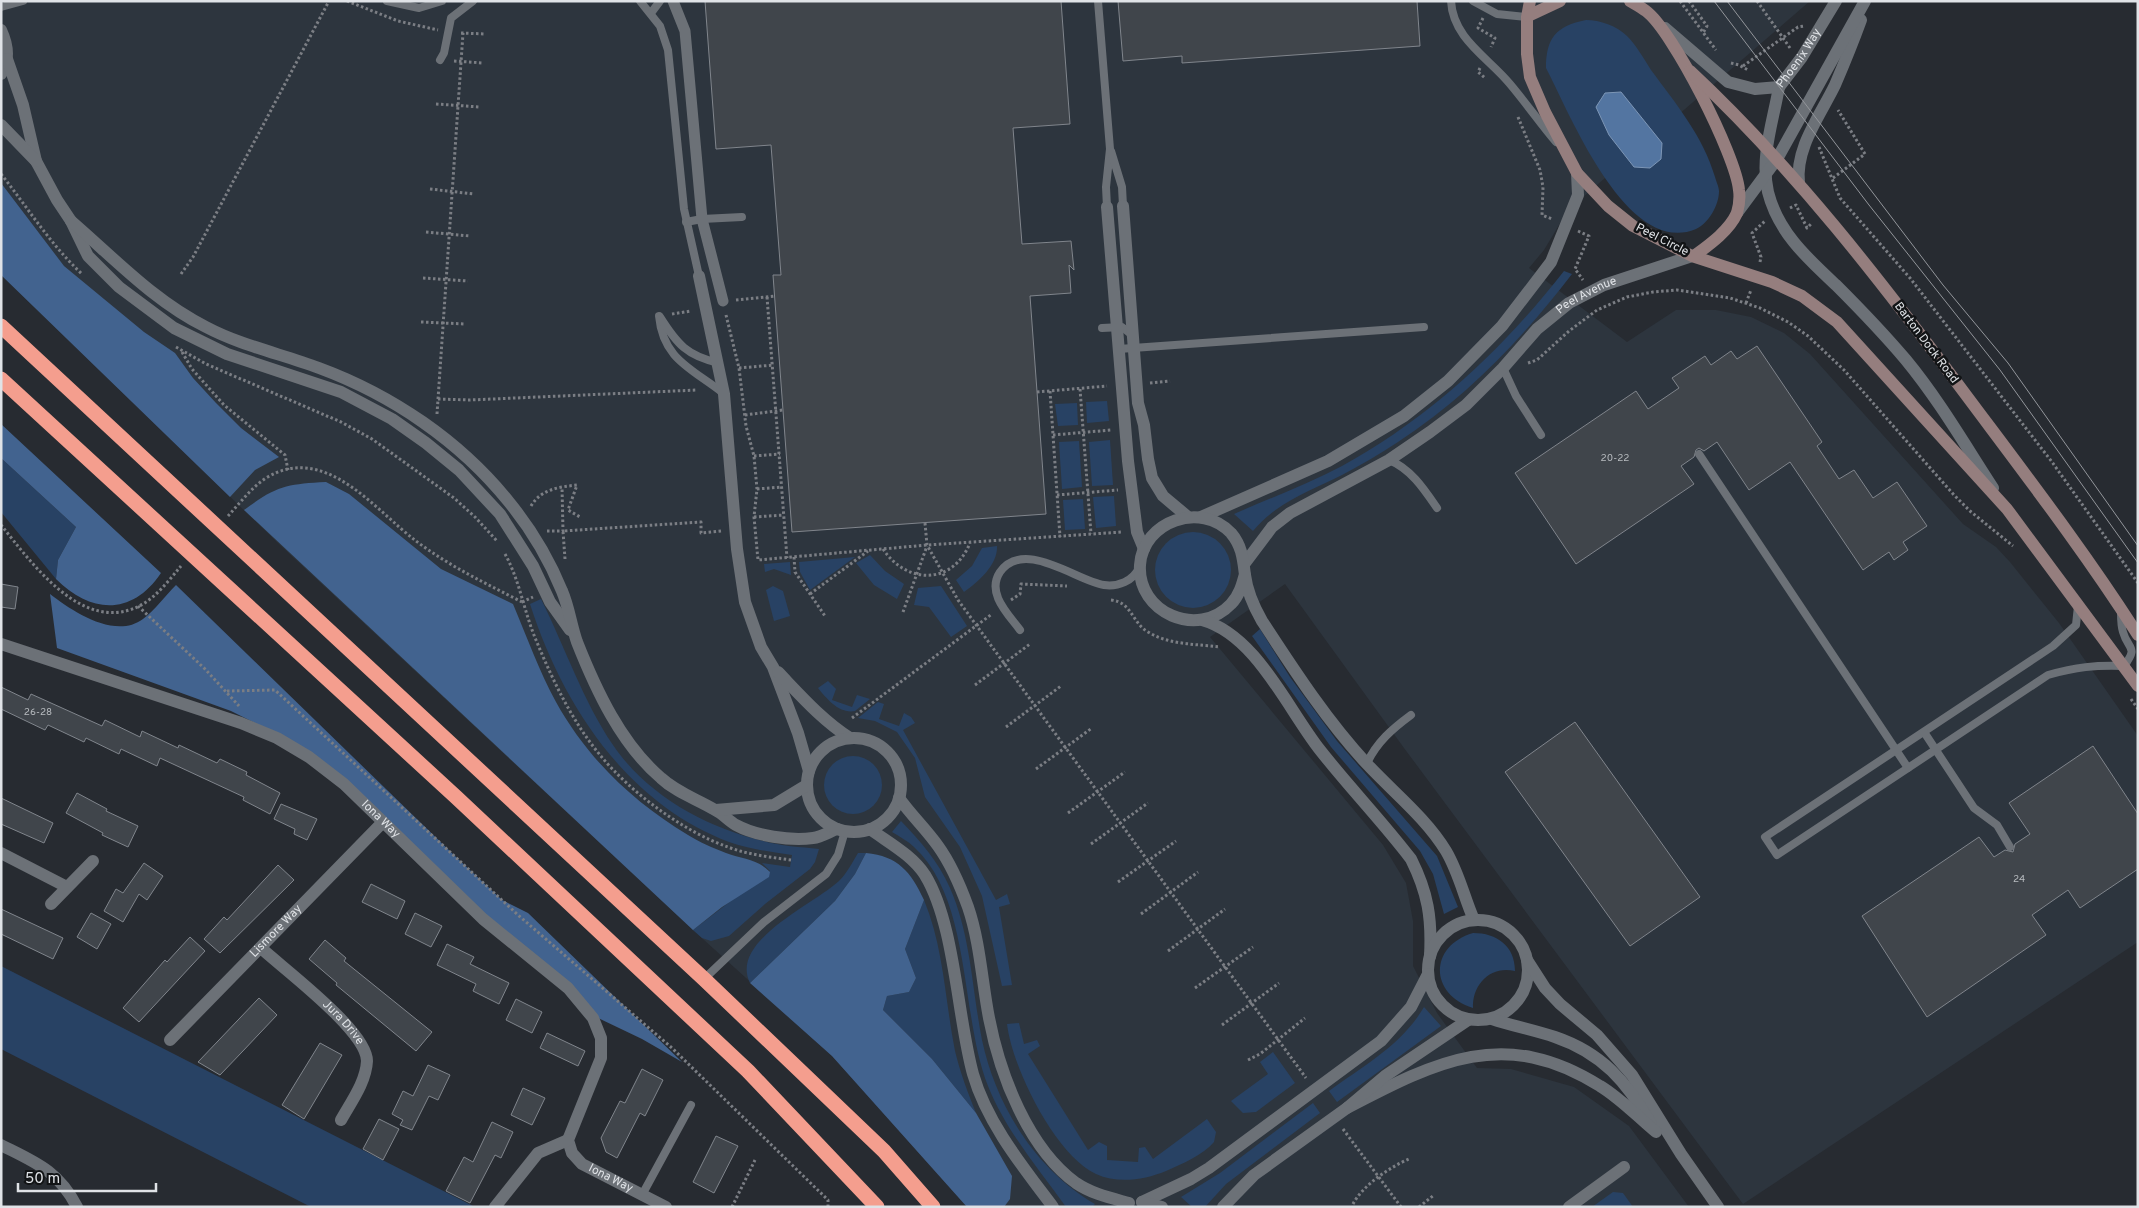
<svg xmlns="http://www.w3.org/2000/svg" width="2139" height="1208" font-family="Overpass,sans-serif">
  <rect width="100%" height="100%" fill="#272b31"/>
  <polygon fill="#2d353e" points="1,1 1810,1 1568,210 1544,250 1529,268 1627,342 1676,310 1716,310 1751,317 1784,333 1810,354 1963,524 1996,547 2010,562 2059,623 2138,736 2138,942 1743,1204 1404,748 1285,584 1210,637 1383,845 1406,883 1413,921 1413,966 1437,1013 1477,1068 1511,1069 1574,1087 1629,1126 1689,1207 967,1207 832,1056 693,930 280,545 1,275"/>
  <g fill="#284264">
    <path d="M 1586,20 C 1600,20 1617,26 1627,36 C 1636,45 1644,59 1651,70 C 1676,104 1703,136 1715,177 C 1716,181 1719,187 1719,191 C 1719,205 1709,223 1696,229 C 1627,258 1570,114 1546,68 C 1546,38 1556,26 1586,20 Z"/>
    <path d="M 1564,271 L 1572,274 C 1522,339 1467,397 1398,442 C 1380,454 1361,465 1342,475 C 1310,491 1277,502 1253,531 L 1234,514 C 1270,498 1308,484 1342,466 C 1431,417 1502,350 1564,271 Z"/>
    <polygon points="1107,401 1109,421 1087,423 1086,402"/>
    <polygon points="1077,403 1078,425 1058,426 1055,404"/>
    <polygon points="1110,440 1113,485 1092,486 1089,442"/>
    <polygon points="1079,441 1082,487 1062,489 1059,442"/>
    <polygon points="1,458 76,527 58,560 56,579 1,512"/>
    <polygon points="1114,496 1116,526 1096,528 1093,497"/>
    <polygon points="1083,499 1085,529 1065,530 1063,500"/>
    <circle cx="1193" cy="570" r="38"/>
    <path d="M 997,546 C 998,565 978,582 964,592 L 956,580 L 972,566 L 982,548 Z"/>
    <polygon points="870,555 885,571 904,584 897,599 874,585 856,563"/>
    <polygon points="855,557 810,590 800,572 799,562"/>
    <polygon points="790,562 791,575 774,569 765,572 764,564"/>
    <polygon points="773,586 783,591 790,616 774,621 766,590"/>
    <polygon points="941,586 967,626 951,637 929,607 914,605 918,588"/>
    <path d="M 541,599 C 565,647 583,701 613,745 C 647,795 705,827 763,841 C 781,846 800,847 819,849 L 815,862 L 810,869 L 765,904 L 729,936 L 711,941 L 702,938 L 693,930 L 770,871 L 762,863 L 790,867 L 792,855 C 771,852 749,849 729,842 C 626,803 562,704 530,604 Z"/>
    <polygon points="1260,629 1290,677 1337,741 1437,856 1458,907 1444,914 1433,874 1420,851 1331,747 1252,636"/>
    <path d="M 828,681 L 836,689 L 832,700 L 852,707 L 857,695 L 870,699 L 855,711 C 839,714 827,699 818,688 Z"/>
    <polygon points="878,702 884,704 879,719 899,726 904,713 911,717 915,723 903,730 996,900 1007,894 1010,904 999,907 1012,985 1002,986 982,896 960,847 925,797 915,758 897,732 875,721 858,718"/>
    <circle cx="853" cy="785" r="29"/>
    <path d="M 901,821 C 921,842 938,861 950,888 C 971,936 972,989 982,1040 C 996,1106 1036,1170 1095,1204 L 1092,1207 L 1066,1207 C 1038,1168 1006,1131 988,1086 C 960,1016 972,900 914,847 C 908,841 900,837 892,832 Z"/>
    <path d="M 858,853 L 866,853 L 855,874 L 835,901 L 750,983 C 729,941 813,905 839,881 C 847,873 852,863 858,853 Z"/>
    <path d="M 924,900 C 944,948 945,1001 955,1051 C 960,1072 968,1093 976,1113 L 932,1059 L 883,1010 L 887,996 L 909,992 L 916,978 L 905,949 Z"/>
    <path d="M 1473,933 C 1497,933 1515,946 1515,971 C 1491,965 1472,984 1473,1008 C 1429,994 1429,946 1473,933 Z"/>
    <polygon points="1,966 475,1207 311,1207 1,1049"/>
    <path d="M 1424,1007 L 1441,1026 L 1337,1102 L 1329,1091 C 1363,1066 1402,1045 1424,1007 Z"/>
    <path d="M 1019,1023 L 1024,1044 L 1037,1040 L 1040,1046 L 1028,1054 L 1088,1150 L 1099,1142 L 1107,1146 L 1107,1160 L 1138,1162 L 1139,1148 L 1145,1147 L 1153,1159 L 1207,1119 L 1216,1132 L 1214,1142 C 1203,1155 1182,1164 1166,1171 C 1144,1180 1118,1184 1096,1174 C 1055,1155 1012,1067 1007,1024 Z"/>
    <polygon points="1273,1052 1295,1083 1256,1112 1243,1113 1231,1101 1268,1074 1260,1062"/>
    <polygon points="1313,1103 1320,1113 1226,1184 1205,1207 1192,1207 1181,1197 1220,1173"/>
    <polygon points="1613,1192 1623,1193 1633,1207 1592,1207"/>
  </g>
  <g fill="#42638f">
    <polygon points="1,183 64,266 144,332 175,353 193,378 216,403 241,428 279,457 255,470 230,497 1,275"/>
    <path d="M 1,424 L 161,573 C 132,616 91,614 56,579 L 58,560 L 76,527 L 1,458 Z"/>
    <path d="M 326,482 L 349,494 L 441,569 L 513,604 C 527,637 539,671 556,702 C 587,758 633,802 688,835 C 699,842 713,848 726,853 C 742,859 758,859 770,872 L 769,877 L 722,907 L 693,930 L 244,510 C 276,486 287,484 326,482 Z"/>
    <path d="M 176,585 L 458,859 L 502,900 L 528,913 L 682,1062 L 642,1039 L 596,1017 L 486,917 L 440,871 L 273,732 L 231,711 L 57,648 L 50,594 C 72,611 115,640 143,619 C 155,610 165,596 176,585 Z"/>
    <path d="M 866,853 C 898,856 911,872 924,900 L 905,949 L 916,978 L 909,992 L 887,996 L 883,1010 L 932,1059 L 976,1113 L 1012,1176 L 1010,1199 L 1004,1207 L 967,1207 L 832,1056 L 750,983 L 835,901 L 855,874 Z"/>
  </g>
  <polygon fill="#5375a1" stroke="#7d96b6" points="1621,92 1662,143 1661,159 1650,168 1634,167 1609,135 1596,107 1605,93"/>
  <g fill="#40454b" stroke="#80858c">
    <polygon points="705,1 1061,1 1070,124 1013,128 1022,244 1071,241 1074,270 1069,265 1071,293 1030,296 1046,514 792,532 773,275 781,275 771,145 716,149"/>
    <polygon points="1118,1 1417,1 1420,46 1182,63 1182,56 1123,61"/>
    <polygon points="1757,346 1822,442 1817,446 1839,479 1854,470 1873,498 1897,482 1927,526 1903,542 1908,550 1894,560 1889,552 1863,570 1790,462 1749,490 1717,442 1704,451 1699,448 1696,450 1694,457 1681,466 1694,484 1576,564 1515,473 1636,391 1648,409 1679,388 1672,378 1705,356 1711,365 1731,351 1737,359"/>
    <polygon points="1,584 18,587 15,609 1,607"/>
    <polygon points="1,687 28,700 31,694 102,726 105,720 140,737 142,731 178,748 179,745 217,763 220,759 247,772 246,775 280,793 270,814 243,800 244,797 160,758 157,766 121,749 119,754 86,738 84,742 48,725 45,730 1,709"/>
    <polygon points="1575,722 1700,897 1630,946 1505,772"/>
    <polygon points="2093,746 2138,814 2138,869 2080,908 2068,890 2032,915 2046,935 1927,1017 1862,916 1979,837 1994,857 2005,850 2013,852 2015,844 2030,834 2009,803"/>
    <polygon points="77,793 107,809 106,811 138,826 128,847 102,835 103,833 66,813"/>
    <polygon points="1,798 53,823 44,843 1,824"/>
    <polygon points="281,804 317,819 307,840 294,834 295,829 274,819"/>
    <polygon points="144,863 163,876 147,900 139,894 123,922 104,911 116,889 123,893"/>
    <polygon points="278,865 294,880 220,953 204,939 224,917 227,920"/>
    <polygon points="371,884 405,901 397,919 362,902"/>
    <polygon points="1,909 63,938 53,959 1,934"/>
    <polygon points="91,913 111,924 97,949 77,937"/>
    <polygon points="415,913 442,926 431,947 405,934"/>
    <polygon points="190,937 205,951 139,1022 123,1008 165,960 167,962"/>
    <polygon points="325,940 346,958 344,961 432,1032 416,1051 336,985 337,983 309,959"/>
    <polygon points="447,944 474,957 470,964 509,983 499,1004 473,991 476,984 437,965"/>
    <polygon points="259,998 277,1015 242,1052 220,1075 198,1062"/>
    <polygon points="516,999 542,1012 532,1033 506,1020"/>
    <polygon points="547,1033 585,1051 578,1066 540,1048"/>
    <polygon points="320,1043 342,1055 304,1119 282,1105"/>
    <polygon points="428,1065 450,1075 438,1100 429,1096 412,1130 400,1125 403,1120 392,1114 403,1091 413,1096"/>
    <polygon points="642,1069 663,1080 645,1116 640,1113 617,1158 606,1152 601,1138 620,1101 625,1103"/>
    <polygon points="523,1088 545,1098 532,1125 511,1115"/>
    <polygon points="379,1119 399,1129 383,1160 363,1149"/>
    <polygon points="492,1122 513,1132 501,1158 495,1155 470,1203 446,1191 464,1157 473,1162"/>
    <polygon points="716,1136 738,1146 714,1193 693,1182"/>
  </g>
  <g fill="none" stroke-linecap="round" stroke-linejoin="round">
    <g stroke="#7b7e84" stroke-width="3" stroke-dasharray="2.5 2.5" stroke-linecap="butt">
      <polyline points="347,1 398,21 438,30"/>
      <polyline points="1680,1 1716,50"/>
      <polyline points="1689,1 1707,26 1703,33"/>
      <polyline points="1757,1 1790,48"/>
      <polyline points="1483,18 1478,28 1495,38 1491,47"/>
      <polyline points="461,33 486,34"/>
      <polyline points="454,61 483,63"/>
      <polyline points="1731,63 1739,65 1748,70"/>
      <polyline points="1743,66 1798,27 1804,26"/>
      <polyline points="1480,68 1478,72 1485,78"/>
      <polyline points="436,104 480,107"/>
      <polyline points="1518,117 1540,170 1543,187 1542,215 1552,219"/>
      <polyline points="1819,147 1840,198 1910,278 2052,462 2138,583"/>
      <path d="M 1,174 C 28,208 50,244 82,274"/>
      <polyline points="1833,178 1865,154 1838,110"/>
      <polyline points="430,189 474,194"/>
      <polyline points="1790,208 1796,205 1807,228 1812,223"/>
      <polyline points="1578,231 1589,236 1575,269 1583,280"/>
      <polyline points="426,232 470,236"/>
      <polyline points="1760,262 1761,257 1752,233 1765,221"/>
      <polyline points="181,274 193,257 329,1"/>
      <polyline points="423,278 468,281"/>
      <polyline points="767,297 787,558"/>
      <polyline points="736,300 775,296"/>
      <polyline points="1746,303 1751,290"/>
      <polyline points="672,314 691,311"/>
      <polyline points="726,315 739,368 746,426 754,456 757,489 754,517 758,560 927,545 1122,532"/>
      <polyline points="421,322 465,324"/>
      <polyline points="176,347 206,364 341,422 372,439 454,498 475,517 497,541"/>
      <polyline points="182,352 192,369 224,405 285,455 288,470"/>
      <polyline points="1528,363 1537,360 1569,331 1597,310 1627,297 1653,292 1677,290 1730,298 1760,308 1788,322 1808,336 1844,370 1954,495 1970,511 2013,546"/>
      <polyline points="739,368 774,365"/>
      <polyline points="1150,383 1170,381"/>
      <polyline points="1080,389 1091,534"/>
      <polyline points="1050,391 1060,537"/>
      <polyline points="1037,392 1107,386"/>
      <polyline points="438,399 470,400 697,390"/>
      <polyline points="437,414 463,33"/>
      <polyline points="745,415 783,410"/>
      <polyline points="1053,435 1111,430"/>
      <polyline points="754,456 780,454"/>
      <polyline points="757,489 782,487"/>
      <polyline points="1057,495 1118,490"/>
      <path d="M 531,506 C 541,489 559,487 577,485 L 568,510 L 580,517"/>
      <path d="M 228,516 C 240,503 251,488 266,478 C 325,442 375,510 416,541 C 449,566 485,583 522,602"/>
      <polyline points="754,517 784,515"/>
      <polyline points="925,523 927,545 958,600 1306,1078"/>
      <path d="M 1,525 C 32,563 84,638 143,604 C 158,595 170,579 181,566"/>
      <polyline points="547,531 563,531 562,487"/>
      <path d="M 883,549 C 907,585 953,585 970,543"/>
      <path d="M 505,554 C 520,581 524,612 536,640 C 553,681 572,721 600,755 C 630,792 684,832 728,847 C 749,855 770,857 791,860"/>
      <polyline points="794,557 795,572 825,616"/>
      <polyline points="565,559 563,531 701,522 701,533 721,531"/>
      <polyline points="810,594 868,551"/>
      <polyline points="1011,600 1020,594 1021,584 1067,586"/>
      <path d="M 1111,600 C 1132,602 1132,623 1148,632 C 1169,645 1197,644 1220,647"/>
      <polyline points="522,602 533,597"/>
      <polyline points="138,606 205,669 239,706"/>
      <polyline points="903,612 927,546"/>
      <polyline points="975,685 1030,644"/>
      <polyline points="227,691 275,690 518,915 672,1048 828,1200 828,1207"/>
      <polyline points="2131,699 2138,709"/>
      <polyline points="852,718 992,614"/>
      <polyline points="1006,727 1061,686"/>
      <polyline points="1036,769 1092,728"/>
      <polyline points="1068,813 1125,772"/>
      <polyline points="1091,844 1148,803"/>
      <polyline points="1118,882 1176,841"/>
      <polyline points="1141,914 1198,872"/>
      <polyline points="1168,951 1225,909"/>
      <polyline points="1195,988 1253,947"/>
      <polyline points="1222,1025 1279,983"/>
      <polyline points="1248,1060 1260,1054 1305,1018"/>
      <polyline points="1343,1129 1401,1207"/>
      <path d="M 1353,1204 C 1363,1185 1390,1167 1409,1159"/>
      <polyline points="732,1207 755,1160"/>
      <polyline points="1419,1207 1434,1195"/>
    </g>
    <g stroke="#6c7177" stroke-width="8">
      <polyline points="387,1 419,8 442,1"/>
      <polyline points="640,1 660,26 668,50 684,209 699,276"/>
      <polyline points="1098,1 1110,149 1106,187 1107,207"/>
      <path d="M 1451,1 C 1453,39 1489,58 1510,84 C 1526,103 1540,123 1556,142"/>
      <polyline points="1473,1 1497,14 1527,17"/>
      <polyline points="1,7 23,1"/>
      <polyline points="651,13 660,1"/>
      <polyline points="440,60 444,53 451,18 473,1"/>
      <polyline points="1111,151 1122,187 1123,206"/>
      <polyline points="686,222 702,219 742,217"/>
      <path d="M 659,316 C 663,360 693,369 723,393"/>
      <path d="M 660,317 C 677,344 687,356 719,363"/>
      <polyline points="1102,328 1122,327 1132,335"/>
      <polyline points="1119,349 1424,327"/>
      <polyline points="1503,368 1516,396 1541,435"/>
      <polyline points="1699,454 1908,768"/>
      <path d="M 1389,460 C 1411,469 1424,489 1437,508"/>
      <path d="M 2078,606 L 2076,625 L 2053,646 L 1765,837 L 1777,855 L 2048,675 C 2076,667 2095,665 2124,666 C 2139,646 2128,650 2123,632 C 2121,626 2121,618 2121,612"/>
      <path d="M 1020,630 C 1008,614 986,593 1000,572 C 1024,538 1077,581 1104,585 C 1118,587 1133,581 1139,568"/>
      <polyline points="1924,732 1974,808 1997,825 2010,847"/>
      <path d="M 1367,763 C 1377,742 1392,729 1411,715"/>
      <polyline points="704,979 764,922 826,874 838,855 845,831"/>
      <polyline points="642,1195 691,1105"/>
    </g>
    <polyline stroke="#6c7177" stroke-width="11" points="673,1 685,31 702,219 723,301"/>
    <g stroke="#6c7177" stroke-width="12">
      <path id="s1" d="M 1665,28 L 1728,82 L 1755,89 L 1779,87 L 1802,57 L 1836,1"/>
      <path d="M 1,30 C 8,45 10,60 1,74"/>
      <polyline points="7,59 23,105 36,161 57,200 71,221 88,256 119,287 174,328 227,354 341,392 392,419 426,443 459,470 500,514 533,566 550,602 570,630"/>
      <path d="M 1779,87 C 1773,122 1760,157 1768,192 C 1778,232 1807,258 1836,285 C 1860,309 1884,334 1906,360 C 1939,400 1965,445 1993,488"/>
      <polyline points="1,125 36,161"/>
      <path d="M 1799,183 C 1795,148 1820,116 1835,85 C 1844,64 1853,42 1861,20"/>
      <polyline points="1123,206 1138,403 1144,425 1148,459 1152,478 1163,496 1188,517"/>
      <polyline points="1107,207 1128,461 1137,532 1144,549"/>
      <polyline points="1737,213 1777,159 1865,1"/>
      <path d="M 71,221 C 115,259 154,301 206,327 C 242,346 282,354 319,368 C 392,395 460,441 509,502 C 531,529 549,559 562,591 C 569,607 571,625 577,642 C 596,690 621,744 661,778 C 677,793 697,799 715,810 C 723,814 729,821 736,825 C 756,836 790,841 813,838 C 821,837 829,832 837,829"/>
      <polyline points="699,276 724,394 737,549 745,602 761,647 773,667 798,733 809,771"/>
      <polyline points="1201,517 1328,461 1404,416 1448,381 1502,326 1551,262 1578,195 1577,173"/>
      <path id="s2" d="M 1245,563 L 1272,527 L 1290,513 L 1389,460 L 1430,432 L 1466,405 L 1503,368 L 1537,329 L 1569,303 L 1604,285 L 1692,256"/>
      <path d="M 1245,574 C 1242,585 1239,596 1231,604 C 1198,639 1137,613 1140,565 C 1143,521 1201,501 1231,533 C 1242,546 1243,559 1245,575 C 1247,591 1254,607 1262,621 C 1294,670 1327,721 1367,764 C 1393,792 1426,818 1446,851 C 1459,873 1464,897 1474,920"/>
      <path d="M 1202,620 C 1256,635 1287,708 1320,750 C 1349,787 1382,821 1411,859 C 1428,893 1432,918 1430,956"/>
      <path id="s3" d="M 1,644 L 241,723 L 277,738 L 309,757 L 344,784 L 483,919 L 568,988 L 593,1018 L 601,1038 L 601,1058 L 568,1140 L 572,1153 L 582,1164 L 666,1207"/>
      <path d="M 778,672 C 801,696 822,720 850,738"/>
      <circle cx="854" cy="785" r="47"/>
      <path d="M 899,798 C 911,815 926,829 938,846 C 951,864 960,885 968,907 C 980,942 982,982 989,1018 C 1000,1075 1028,1148 1076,1183 C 1092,1194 1111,1198 1129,1203"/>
      <polyline points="716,810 774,805 807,785"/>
      <path d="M 870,829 C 889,843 912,855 925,875 C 955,924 957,1016 973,1074 C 987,1123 1023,1167 1053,1207"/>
      <polyline points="1,853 67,887"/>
      <polyline points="51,904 93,861"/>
      <circle cx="1478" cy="970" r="50"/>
      <path id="s4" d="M 261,948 C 285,970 367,1031 367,1061 C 366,1082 351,1102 341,1120"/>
      <polyline points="1527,960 1545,988 1560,1004 1597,1035 1632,1075 1681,1154 1718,1207"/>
      <path d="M 1492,1019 C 1513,1026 1534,1030 1555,1037 C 1602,1053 1627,1082 1651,1124"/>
      <path id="s5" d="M 170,1040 L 382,823"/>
      <path d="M 1347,1108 C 1437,1061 1505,1026 1600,1086 C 1620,1098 1638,1117 1656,1132"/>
      <path d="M 1,1145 C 35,1162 59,1171 77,1207"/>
      <polyline points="1142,1202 1191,1179 1209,1168 1381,1041 1411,1007 1428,974"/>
      <polyline points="1142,1202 1162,1207"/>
      <polyline points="495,1207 538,1153 568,1140"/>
      <polyline points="1223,1207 1254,1175 1347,1108 1385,1076 1468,1020"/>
      <polyline points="1569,1207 1624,1167"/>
    </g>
    <g stroke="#957e7e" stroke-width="12">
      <polyline points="1530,1 1527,17 1527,54 1530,77 1545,112 1577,173 1608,206 1633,226 1692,256 1772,282 1802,296 1837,322 2007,509 2138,686"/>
      <path d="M 1630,1 C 1635,4 1641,7 1646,11 C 1673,31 1736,156 1739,190 C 1740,197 1739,206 1737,213 C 1729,231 1709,245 1694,256"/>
      <polyline points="1528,16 1560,1"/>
      <path d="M 1690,71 C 1794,168 1881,281 1966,395 C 2025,474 2085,552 2138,635"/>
    </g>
    <g stroke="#f49e8e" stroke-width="15">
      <polyline points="1,326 704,979 884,1151 933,1207"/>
      <polyline points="1,379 456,797 748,1071 877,1207"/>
    </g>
    <g stroke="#93969b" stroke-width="1">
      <polyline points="1714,1 1869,205 2000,370 2138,563"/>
      <polyline points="1727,1 1943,285 2008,363 2138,546"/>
    </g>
  </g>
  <g text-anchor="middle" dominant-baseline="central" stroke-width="5" stroke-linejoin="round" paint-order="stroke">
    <g font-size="10" fill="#b8bcc0">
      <text x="1615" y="458">20-22</text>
      <text x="38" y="712">26-28</text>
      <text x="2019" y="879">24</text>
    </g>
    <g font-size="12" fill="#e0e3e7" stroke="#121416">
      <text stroke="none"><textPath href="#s1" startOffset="170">Phoenix Way</textPath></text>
      <text transform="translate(1662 240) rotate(27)">Peel Circle</text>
      <text stroke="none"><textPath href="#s2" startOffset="439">Peel Avenue</textPath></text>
      <text transform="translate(1926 343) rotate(53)">Barton Dock Road</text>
      <text stroke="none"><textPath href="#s3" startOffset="424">Iona Way</textPath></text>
      <text stroke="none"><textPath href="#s5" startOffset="152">Lismore Way</textPath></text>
      <text stroke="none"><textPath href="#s4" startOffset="111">Jura Drive</textPath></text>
      <text stroke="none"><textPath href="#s3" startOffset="906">Iona Way</textPath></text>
    </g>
  </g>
  <rect width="2139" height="1208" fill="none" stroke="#e0e3e7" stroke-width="5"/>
  <path d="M18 1183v8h138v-8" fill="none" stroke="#e0e3e7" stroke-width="2.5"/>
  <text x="25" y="1183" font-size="15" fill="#e0e3e7" stroke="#121416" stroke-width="4" paint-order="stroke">50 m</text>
</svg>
